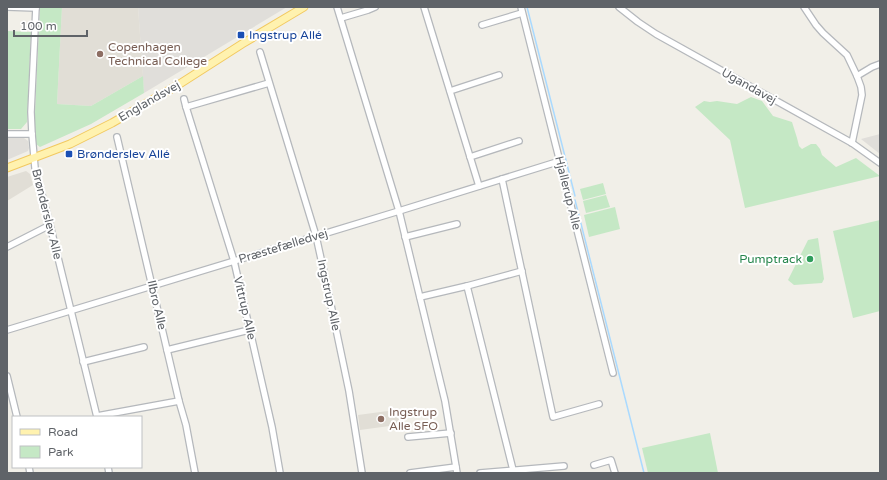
<svg xmlns="http://www.w3.org/2000/svg" width="887" height="480" font-family="'Varela Round',sans-serif">
  <rect width="100%" height="100%" fill="#f1efe8"/>
  <g fill="#e0deda">
    <polygon points="138,7 287,7 144,93"/>
    <polygon points="880,134 880,154 861,139"/>
    <polygon points="7,137 24,138 28,141 29,148 28,151 7,160"/>
  </g>
  <g fill="#e1ded6">
    <polygon points="62,7 138,7 143,76 91,106 57,104"/>
    <polygon points="26,171 30,174 33,185 7,201 7,177"/>
    <polygon points="403,409 404,424 360,430 358,415"/>
  </g>
  <g fill="#c5e8c5">
    <polygon points="40,7 62,7 57,104 91,106 143,76 144,93 91,124 40,147 36,144 34,133"/>
    <polygon points="7,31 31,32 27,122 21,129 7,129"/>
    <polygon points="751,97 762,101 773,116 792,122 797,138 799,146 802,149 811,144 816,144 820,149 822,155 836,167 856,158 880,176 745,208 730,140 695,107 704,101 710,102 717,101 737,104"/>
    <polygon points="603,183 606,194 583,200 580,189"/>
    <polygon points="606,195 610,207 586,213 583,201"/>
    <polygon points="615,207 620,229 589,237 584,215"/>
    <polygon points="880,220 880,311 853,318 833,231"/>
    <polygon points="818,238 824,279 822,283 794,285 788,280 808,240"/>
    <polygon points="710,433 718,473 648,473 642,448"/>
  </g>
  <g fill="none" stroke-linecap="round" stroke-linejoin="round">
    <g stroke="#aadaff" stroke-width="1.5">
      <polyline points="527,7 575,196"/>
      <polyline points="575,200 644,473"/>
    </g>
    <g stroke="#b5b8bc" stroke-width="8">
      <g id="minor">
        <polyline points="7,7 36,8"/>
        <polyline points="36,7 31,112 32,134 35,168 50,225 97,417"/>
        <polyline points="337,7 399,211 445,401 457,473"/>
        <polyline points="424,7 479,186"/>
        <polyline points="521,7 613,373"/>
        <polyline points="619,7 638,22 656,34 852,143 880,163"/>
        <polyline points="804,7 816,25 823,33 847,55 857,76 861,87 862,95 852,143"/>
        <polyline points="341,18 368,10 375,7"/>
        <polyline points="482,25 522,13"/>
        <polyline points="260,52 316,236 327,286 349,391 362,473"/>
        <polyline points="857,76 872,67 880,64"/>
        <polyline points="450,91 499,75"/>
        <polyline points="184,99 186,107 234,261 272,427 280,473"/>
        <polyline points="186,107 269,83"/>
        <polyline points="7,134 32,134"/>
        <polyline points="117,137 179,401 186,425 195,473"/>
        <polyline points="470,157 519,141"/>
        <polyline points="502,179 553,417 599,404"/>
        <polyline points="405,237 457,224"/>
        <polyline points="7,247 50,225"/>
        <polyline points="467,286 513,470"/>
        <polyline points="420,297 467,286 522,271"/>
        <polyline points="7,330 399,211 560,161"/>
        <polyline points="167,350 249,330"/>
        <polyline points="83,362 144,347"/>
        <polyline points="7,376 17,417"/>
        <polyline points="97,416 179,401"/>
        <polyline points="408,437 451,433"/>
        <polyline points="594,465 611,460 615,473"/>
        <polyline points="29,467 30,473"/>
        <polyline points="108,467 109,473"/>
        <polyline points="410,473 456,467"/>
        <polyline points="480,473 564,466"/>
      </g>
    </g>
    <g stroke="#f2c960" stroke-width="9">
      <polyline id="major" points="7,168 70,144 112,123 178,85 242,44 304,7"/>
    </g>
    <use href="#minor" stroke="#fff" stroke-width="5.5"/>
    <use href="#major" stroke="#fff2af" stroke-width="7"/>
  </g>
  <g fill="#1a4fb4" stroke="#fff" stroke-width="1.5">
    <rect x="237" y="31" width="8" height="8" rx="2"/>
    <rect x="65" y="150" width="8" height="8" rx="2"/>
  </g>
  <g fill="#8d6e63" stroke="#fff" stroke-width="1.5">
    <circle cx="100" cy="54" r="4"/>
    <circle cx="381" cy="419" r="4"/>
  </g>
  <circle fill="#2e9e5b" stroke="#fff" stroke-width="1.5" cx="810" cy="259" r="4"/>
  <g text-anchor="middle" dominant-baseline="central" stroke-width="4" stroke-linejoin="round" paint-order="stroke">
    <g font-size="12" fill="#164399" stroke="#fff" text-anchor="start">
      <text x="249" y="35">Ingstrup Allé</text>
      <text x="77" y="154">Brønderslev Allé</text>
    </g>
    <g font-size="12" fill="#785e54" stroke="#fff" text-anchor="start">
      <text x="108" y="47">Copenhagen<tspan x="108" dy="14">Technical College</tspan></text>
      <text x="389" y="412">Ingstrup<tspan x="389" dy="14">Alle SFO</tspan></text>
    </g>
    <g font-size="12" fill="#5f6368" stroke="#fff">
      <text transform="translate(749 86) rotate(29)">Ugandavej</text>
      <text transform="translate(149 101) rotate(-30)">Englandsvej</text>
      <text transform="translate(568 193) rotate(76)">Hjallerup Alle</text>
      <text transform="translate(47 214) rotate(76)">Brønderslev Alle</text>
      <text transform="translate(283 246) rotate(-17)">Præstefælledvej</text>
      <text transform="translate(329 295) rotate(78)">Ingstrup Alle</text>
      <text transform="translate(157 305) rotate(77)">Ilbro Alle</text>
      <text transform="translate(245 308) rotate(77)">Vittrup Alle</text>
    </g>
    <g font-size="12" fill="#27864d" stroke="#fff" text-anchor="end">
      <text x="802" y="259">Pumptrack</text>
    </g>
  </g>
  <rect width="887" height="480" fill="none" stroke="#5f6368" stroke-width="16"/>
  <rect x="12" y="416" width="130" height="52" fill="#ffffff" stroke="#bfc1c3"/>
  <rect x="20" y="429" width="20" height="6" fill="#fff2af" stroke="#bfc1c3"/>
  <text x="48" y="436" font-size="12" fill="#5f6368">Road</text>
  <rect x="20" y="446" width="20" height="12" fill="#c5e8c5" stroke="#bfc1c3"/>
  <text x="48" y="456" font-size="12" fill="#5f6368">Park</text>
  <path d="M14 30v6h73v-6" fill="none" stroke="#5f6368" stroke-width="2"/>
  <text x="20" y="30" font-size="12" fill="#5f6368" stroke="#ffffff" stroke-width="3" paint-order="stroke">100 m</text>
</svg>
